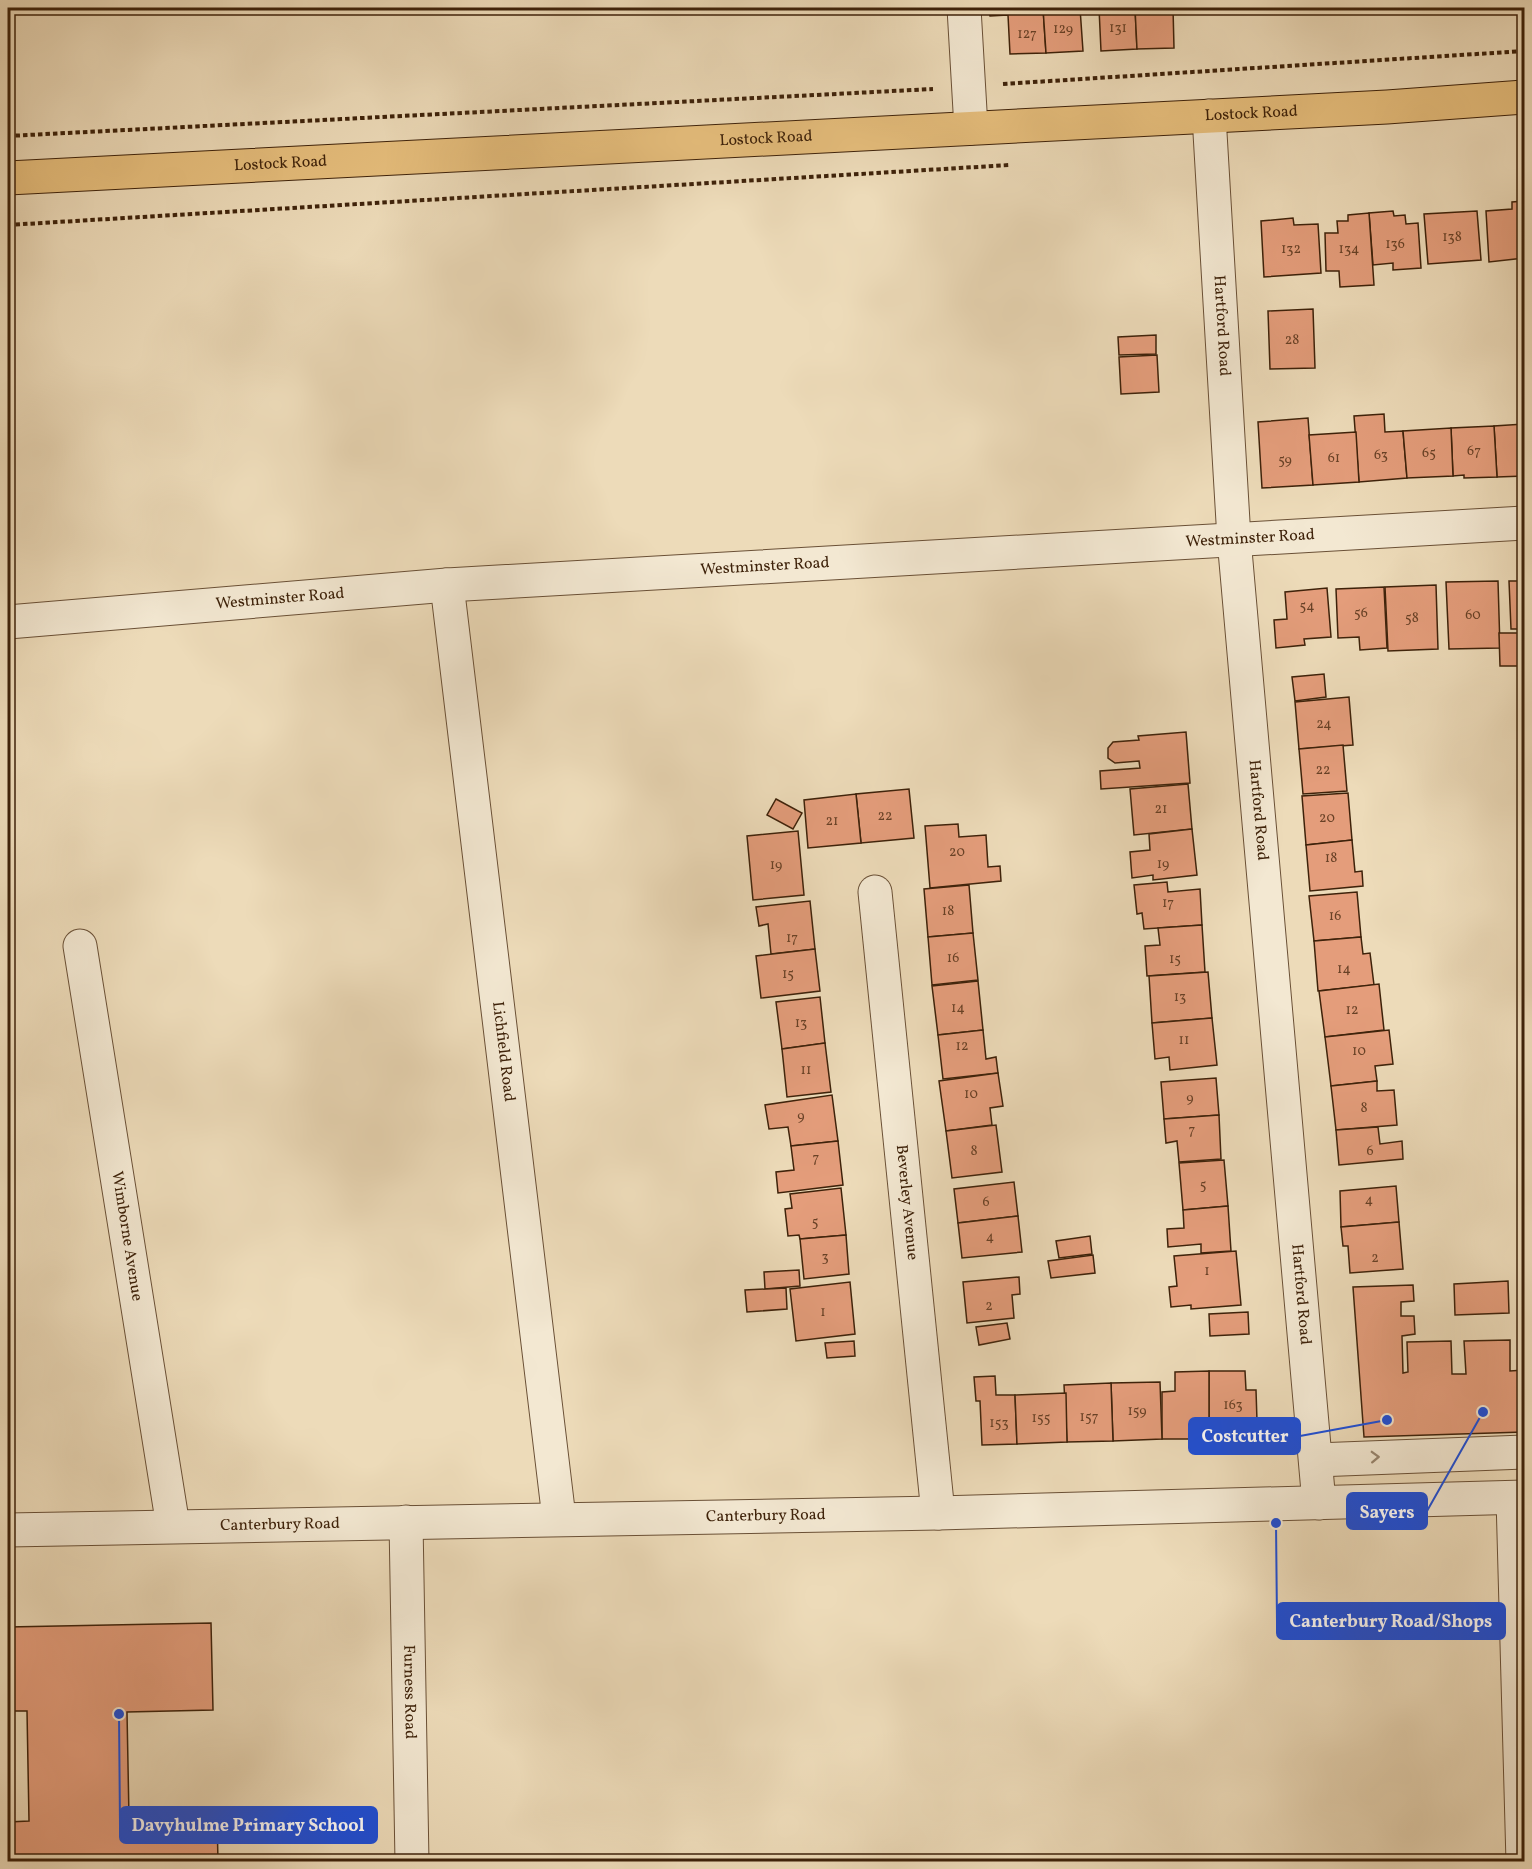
<svg xmlns="http://www.w3.org/2000/svg" width="1532" height="1869" font-family="Vollkorn,serif">
  <rect width="100%" height="100%" fill="#eddbb9"/>
  <filter id="stains"><feTurbulence type="fractalNoise" baseFrequency=".00333" numOctaves="4"/><feColorMatrix values="0 0 0 0 .2 0 0 0 0 .09 0 0 0 0 .02 0 0 0 .5 -.17"/></filter>
  <radialGradient id="worn" r=".72"><stop offset=".6" stop-color="#630" stop-opacity="0"/><stop offset="1" stop-color="#630" stop-opacity=".3"/></radialGradient>
  <g fill="#e49d7b" stroke="#3e220a" stroke-width="1.5">
    <polygon points="989,8 1043,8 1046,53 1010,54 1008,15 990,16"/>
    <polygon points="1043,8 1080,8 1083,51 1046,53"/>
    <polygon points="1099,8 1135,8 1137,49 1101,51"/>
    <polygon points="1135,8 1173,8 1174,48 1137,49"/>
    <polygon points="1524,201 1524,258 1489,262 1486,211 1512,209 1512,202"/>
    <polygon points="1393,211 1394,216 1405,215 1406,224 1418,223 1421,268 1393,270 1393,263 1373,265 1369,213"/>
    <polygon points="1477,211 1481,260 1428,264 1424,214"/>
    <polygon points="1369,213 1374,285 1340,287 1339,271 1326,271 1325,233 1338,233 1337,221 1348,221 1348,215"/>
    <polygon points="1293,218 1294,225 1318,224 1321,273 1264,277 1261,221"/>
    <polygon points="1313,309 1315,368 1270,369 1268,311"/>
    <polygon points="1156,335 1156,354 1119,355 1118,337"/>
    <polygon points="1157,355 1159,392 1121,394 1119,357"/>
    <polygon points="1384,414 1385,432 1403,431 1407,478 1359,482 1354,416"/>
    <polygon points="1308,418 1313,485 1262,488 1258,422"/>
    <polygon points="1524,424 1524,476 1497,477 1494,426"/>
    <polygon points="1494,426 1497,477 1464,478 1464,475 1453,476 1451,428"/>
    <polygon points="1451,428 1453,476 1407,478 1403,431"/>
    <polygon points="1356,432 1359,482 1313,485 1309,435"/>
    <polygon points="1498,581 1500,648 1449,649 1446,582"/>
    <polygon points="1509,581 1524,581 1524,629 1511,629"/>
    <polygon points="1436,585 1438,649 1388,651 1385,587"/>
    <polygon points="1384,587 1387,648 1360,650 1359,637 1338,638 1336,589"/>
    <polygon points="1327,588 1331,637 1304,639 1305,645 1276,648 1274,620 1287,619 1285,592"/>
    <polygon points="1499,633 1520,633 1521,666 1500,666"/>
    <polygon points="1324,674 1326,697 1295,701 1292,677"/>
    <polygon points="1349,697 1353,745 1299,749 1295,702"/>
    <polygon points="1186,732 1190,783 1101,789 1100,771 1140,768 1139,761 1115,763 1108,758 1108,748 1113,742 1139,740 1138,736"/>
    <polygon points="1343,745 1347,791 1303,794 1299,749"/>
    <polygon points="1188,784 1192,829 1134,835 1130,789"/>
    <polygon points="909,789 914,838 861,843 856,794"/>
    <polygon points="1348,793 1352,840 1306,845 1302,796"/>
    <polygon points="856,794 861,843 808,848 804,800"/>
    <polygon points="776,799 802,813 793,829 767,815"/>
    <polygon points="958,824 959,837 986,835 988,867 1000,866 1001,881 930,888 925,826"/>
    <polygon points="1192,829 1197,875 1153,880 1153,875 1132,878 1130,852 1150,850 1149,834"/>
    <polygon points="798,831 804,895 753,900 747,836"/>
    <polygon points="1352,840 1355,872 1362,871 1363,886 1310,891 1306,845"/>
    <polygon points="1167,882 1168,892 1200,889 1202,925 1144,929 1142,913 1137,914 1134,885"/>
    <polygon points="969,885 973,933 928,937 924,889"/>
    <polygon points="1357,892 1361,937 1314,941 1309,896"/>
    <polygon points="810,901 815,949 771,954 768,924 759,926 756,907"/>
    <polygon points="1202,925 1205,972 1147,976 1145,946 1160,945 1158,928"/>
    <polygon points="973,933 978,980 932,985 928,937"/>
    <polygon points="1361,937 1363,954 1370,953 1374,985 1318,991 1314,941"/>
    <polygon points="815,949 820,991 761,998 756,956"/>
    <polygon points="1208,972 1212,1018 1152,1023 1149,976"/>
    <polygon points="978,981 983,1030 938,1035 932,986"/>
    <polygon points="1379,984 1384,1030 1325,1037 1319,991"/>
    <polygon points="820,997 825,1043 782,1049 776,1002"/>
    <polygon points="1212,1018 1217,1065 1170,1070 1169,1057 1155,1059 1152,1023"/>
    <polygon points="983,1030 986,1059 996,1057 998,1073 943,1079 938,1035"/>
    <polygon points="1389,1030 1393,1064 1375,1066 1377,1081 1331,1086 1325,1037"/>
    <polygon points="825,1043 831,1092 787,1097 782,1049"/>
    <polygon points="998,1073 1003,1106 990,1108 992,1125 946,1131 939,1081"/>
    <polygon points="1216,1078 1219,1115 1164,1119 1161,1082"/>
    <polygon points="1377,1081 1377,1091 1394,1090 1397,1125 1336,1130 1331,1086"/>
    <polygon points="832,1095 838,1141 791,1146 788,1127 769,1129 765,1105"/>
    <polygon points="1219,1115 1221,1159 1179,1162 1177,1141 1166,1143 1164,1119"/>
    <polygon points="996,1125 1002,1172 952,1178 946,1131"/>
    <polygon points="1378,1127 1380,1144 1402,1141 1403,1159 1339,1165 1336,1130"/>
    <polygon points="838,1141 843,1185 778,1193 776,1172 794,1170 791,1146"/>
    <polygon points="1224,1160 1228,1206 1183,1210 1179,1163"/>
    <polygon points="1014,1182 1018,1216 958,1223 954,1189"/>
    <polygon points="1396,1186 1399,1222 1341,1227 1340,1191"/>
    <polygon points="841,1188 846,1235 800,1239 799,1235 788,1236 785,1209 792,1208 790,1194"/>
    <polygon points="1228,1206 1231,1251 1201,1253 1201,1244 1168,1247 1167,1229 1184,1228 1183,1210"/>
    <polygon points="1018,1216 1022,1252 962,1258 958,1223"/>
    <polygon points="1399,1222 1403,1269 1350,1273 1348,1246 1343,1246 1341,1227"/>
    <polygon points="846,1235 849,1274 804,1279 800,1239"/>
    <polygon points="1090,1236 1092,1254 1059,1258 1056,1241"/>
    <polygon points="1236,1251 1241,1305 1191,1309 1191,1305 1171,1307 1169,1287 1177,1286 1174,1256"/>
    <polygon points="1093,1255 1095,1273 1051,1278 1048,1261"/>
    <polygon points="799,1270 800,1286 765,1289 764,1272"/>
    <polygon points="1019,1277 1020,1294 1012,1295 1014,1318 967,1323 963,1282"/>
    <polygon points="1508,1281 1509,1313 1455,1315 1454,1284"/>
    <polygon points="850,1282 855,1334 796,1341 790,1289"/>
    <polygon points="1413,1285 1414,1301 1401,1302 1401,1316 1414,1316 1415,1334 1402,1336 1403,1373 1408,1372 1407,1342 1451,1341 1452,1374 1466,1374 1464,1341 1510,1340 1510,1371 1524,1370 1524,1432 1364,1437 1353,1287"/>
    <polygon points="786,1288 787,1309 747,1312 745,1290"/>
    <polygon points="1248,1312 1249,1334 1210,1336 1209,1314"/>
    <polygon points="1007,1323 1010,1339 979,1345 976,1327"/>
    <polygon points="854,1341 855,1356 827,1358 825,1343"/>
    <polygon points="1209,1371 1245,1371 1246,1390 1256,1390 1257,1421 1245,1421 1245,1439 1209,1439"/>
    <polygon points="1209,1371 1209,1439 1162,1439 1162,1392 1175,1391 1175,1372"/>
    <polygon points="995,1376 996,1395 1015,1395 1017,1444 982,1445 980,1401 976,1401 974,1377"/>
    <polygon points="1160,1382 1162,1439 1113,1441 1111,1383"/>
    <polygon points="1111,1383 1113,1441 1067,1442 1064,1385"/>
    <polygon points="1066,1393 1067,1442 1017,1444 1015,1395"/>
    <polygon points="211,1623 213,1710 127,1712 129,1818 217,1816 218,1862 8,1862 8,1822 29,1821 27,1711 8,1711 8,1627"/>
  </g>
  <g fill="none" stroke-linecap="round" stroke-linejoin="round">
    <g stroke="#6a5036" stroke-width="35">
      <g id="minor">
        <polyline points="964,8 971,128"/>
        <path id="s1" d="M 1209,116 L 1234,539 L 1319,1503"/>
        <path id="s2" d="M 447,585 L 559,1518"/>
        <path id="s3" d="M 8,622 L 447,585 L 1524,523"/>
        <path id="s4" d="M 875,892 L 938,1513"/>
        <path id="s5" d="M 80,946 L 173,1526"/>
        <polyline points="1316,1460 1524,1452"/>
        <polyline points="1513,1498 1523,1862"/>
        <path id="s6" d="M 406,1522 L 412,1862"/>
        <path id="s7" d="M 8,1530 L 938,1513 L 1524,1497"/>
      </g>
    </g>
    <g stroke="#3e220a" stroke-width="35">
      <g id="major">
        <path id="s8" d="M 8,178 L 1387,107 L 1524,97"/>
      </g>
    </g>
    <g stroke="#3e220a" stroke-width="4" stroke-dasharray="4.5 3" stroke-linecap="butt">
      <polyline points="1003,84 1524,51"/>
      <polyline points="8,136 933,89"/>
      <polyline points="8,225 1010,165"/>
    </g>
    <use href="#minor" stroke="#f3e8d2" stroke-width="33"/>
    <use href="#major" stroke="#e6be7c" stroke-width="33"/>
  </g>
  <defs><path id="oneway-chevron" d="M-2-3.5L2.5 0L-2 3.5" fill="none" stroke-width="1.6" stroke-linecap="round" stroke-linejoin="round" transform="scale(1.5)"/></defs>
  <use stroke="#98856e" href="#oneway-chevron" transform="translate(1375 1457) rotate(-2)"/>
  <g text-anchor="middle" dominant-baseline="central" stroke-width="6" stroke-linejoin="round" paint-order="stroke">
    <g font-size="14" fill="#684126">
      <text x="1118" y="28">131</text>
      <text x="1063" y="29">129</text>
      <text x="1027" y="34">127</text>
      <text x="1452" y="237">138</text>
      <text x="1395" y="244">136</text>
      <text x="1291" y="249">132</text>
      <text x="1349" y="249">134</text>
      <text x="1292" y="340">28</text>
      <text x="1474" y="451">67</text>
      <text x="1429" y="453">65</text>
      <text x="1381" y="455">63</text>
      <text x="1334" y="458">61</text>
      <text x="1285" y="460">59</text>
      <text x="1307" y="606">54</text>
      <text x="1361" y="613">56</text>
      <text x="1473" y="615">60</text>
      <text x="1412" y="618">58</text>
      <text x="1324" y="724">24</text>
      <text x="1323" y="770">22</text>
      <text x="1161" y="809">21</text>
      <text x="885" y="816">22</text>
      <text x="1327" y="818">20</text>
      <text x="832" y="821">21</text>
      <text x="957" y="852">20</text>
      <text x="1331" y="858">18</text>
      <text x="1163" y="864">19</text>
      <text x="776" y="865">19</text>
      <text x="1168" y="903">17</text>
      <text x="948" y="911">18</text>
      <text x="1335" y="916">16</text>
      <text x="792" y="938">17</text>
      <text x="953" y="958">16</text>
      <text x="1175" y="959">15</text>
      <text x="1344" y="969">14</text>
      <text x="788" y="974">15</text>
      <text x="1180" y="997">13</text>
      <text x="958" y="1008">14</text>
      <text x="1352" y="1010">12</text>
      <text x="801" y="1023">13</text>
      <text x="1184" y="1040">11</text>
      <text x="962" y="1046">12</text>
      <text x="1359" y="1051">10</text>
      <text x="806" y="1070">11</text>
      <text x="971" y="1094">10</text>
      <text x="1190" y="1098">9</text>
      <text x="1364" y="1108">8</text>
      <text x="801" y="1116">9</text>
      <text x="1192" y="1130">7</text>
      <text x="974" y="1151">8</text>
      <text x="1370" y="1151">6</text>
      <text x="816" y="1158">7</text>
      <text x="1203" y="1185">5</text>
      <text x="1369" y="1200">4</text>
      <text x="986" y="1202">6</text>
      <text x="815" y="1222">5</text>
      <text x="990" y="1237">4</text>
      <text x="825" y="1257">3</text>
      <text x="1375" y="1258">2</text>
      <text x="1207" y="1271">1</text>
      <text x="989" y="1306">2</text>
      <text x="823" y="1312">1</text>
      <text x="1233" y="1405">163</text>
      <text x="1137" y="1411">159</text>
      <text x="1089" y="1417">157</text>
      <text x="1041" y="1418">155</text>
      <text x="999" y="1423">153</text>
    </g>
    <g font-size="16" fill="#3e220a" stroke="#f3e8d2">
      <text stroke="none"><textPath href="#s8" startOffset="1245">Lostock Road</textPath></text>
      <text stroke="none"><textPath href="#s8" startOffset="759">Lostock Road</textPath></text>
      <text stroke="none"><textPath href="#s8" startOffset="273">Lostock Road</textPath></text>
      <text stroke="none"><textPath href="#s1" startOffset="210">Hartford Road</textPath></text>
      <text stroke="none"><textPath href="#s3" startOffset="1245">Westminster Road</textPath></text>
      <text stroke="none"><textPath href="#s3" startOffset="759">Westminster Road</textPath></text>
      <text stroke="none"><textPath href="#s3" startOffset="273">Westminster Road</textPath></text>
      <text stroke="none"><textPath href="#s1" startOffset="696">Hartford Road</textPath></text>
      <text stroke="none"><textPath href="#s2" startOffset="470">Lichfield Road</textPath></text>
      <text stroke="none"><textPath href="#s4" startOffset="312">Beverley Avenue</textPath></text>
      <text stroke="none"><textPath href="#s5" startOffset="294">Wimborne Avenue</textPath></text>
      <text stroke="none"><textPath href="#s1" startOffset="1182">Hartford Road</textPath></text>
      <text stroke="none"><textPath href="#s7" startOffset="758">Canterbury Road</textPath></text>
      <text stroke="none"><textPath href="#s7" startOffset="272">Canterbury Road</textPath></text>
      <text stroke="none"><textPath href="#s6" startOffset="170">Furness Road</textPath></text>
    </g>
  </g>
  <path fill="none" stroke="#1d4ed8" stroke-width="2" d="M1387 1420L1300 1436M1483 1412L1427 1511M1276 1523L1277 1621M119 1714L120 1825"/>
  <g fill="#1d4ed8" stroke="#f3e8d2" stroke-width="2">
    <circle cx="1387" cy="1420" r="6"/>
    <circle cx="1483" cy="1412" r="6"/>
    <circle cx="1276" cy="1523" r="6"/>
    <circle cx="119" cy="1714" r="6"/>
  </g>
  <g fill="#1d4ed8" stroke="#1d4ed8" stroke-width="2">
    <rect x="1189" y="1418" width="111" height="36" rx="6"/>
    <rect x="1347" y="1493" width="80" height="36" rx="6"/>
    <rect x="1277" y="1603" width="228" height="36" rx="6"/>
    <rect x="120" y="1807" width="257" height="36" rx="6"/>
  </g>
  <g font-size="18" text-anchor="middle" font-weight="bold" fill="#fff">
    <text x="1245" y="1442">Costcutter</text>
    <text x="1387" y="1518">Sayers</text>
    <text x="1391" y="1627">Canterbury Road/Shops</text>
    <text x="248" y="1831">Davyhulme Primary School</text>
  </g>
  <rect width="1532" height="1869" fill="none" stroke="#eddbb9" stroke-width="30"/>
  <rect x="9" y="9" width="1514" height="1851" fill="none" stroke="#3e220a" stroke-width="3"/>
  <rect x="15" y="15" width="1502" height="1839" fill="none" stroke="#3e220a" stroke-width="1.5"/>
  <rect width="100%" height="100%" filter="url(#stains)"/>
  <rect width="100%" height="100%" fill="url(#worn)"/>
</svg>
